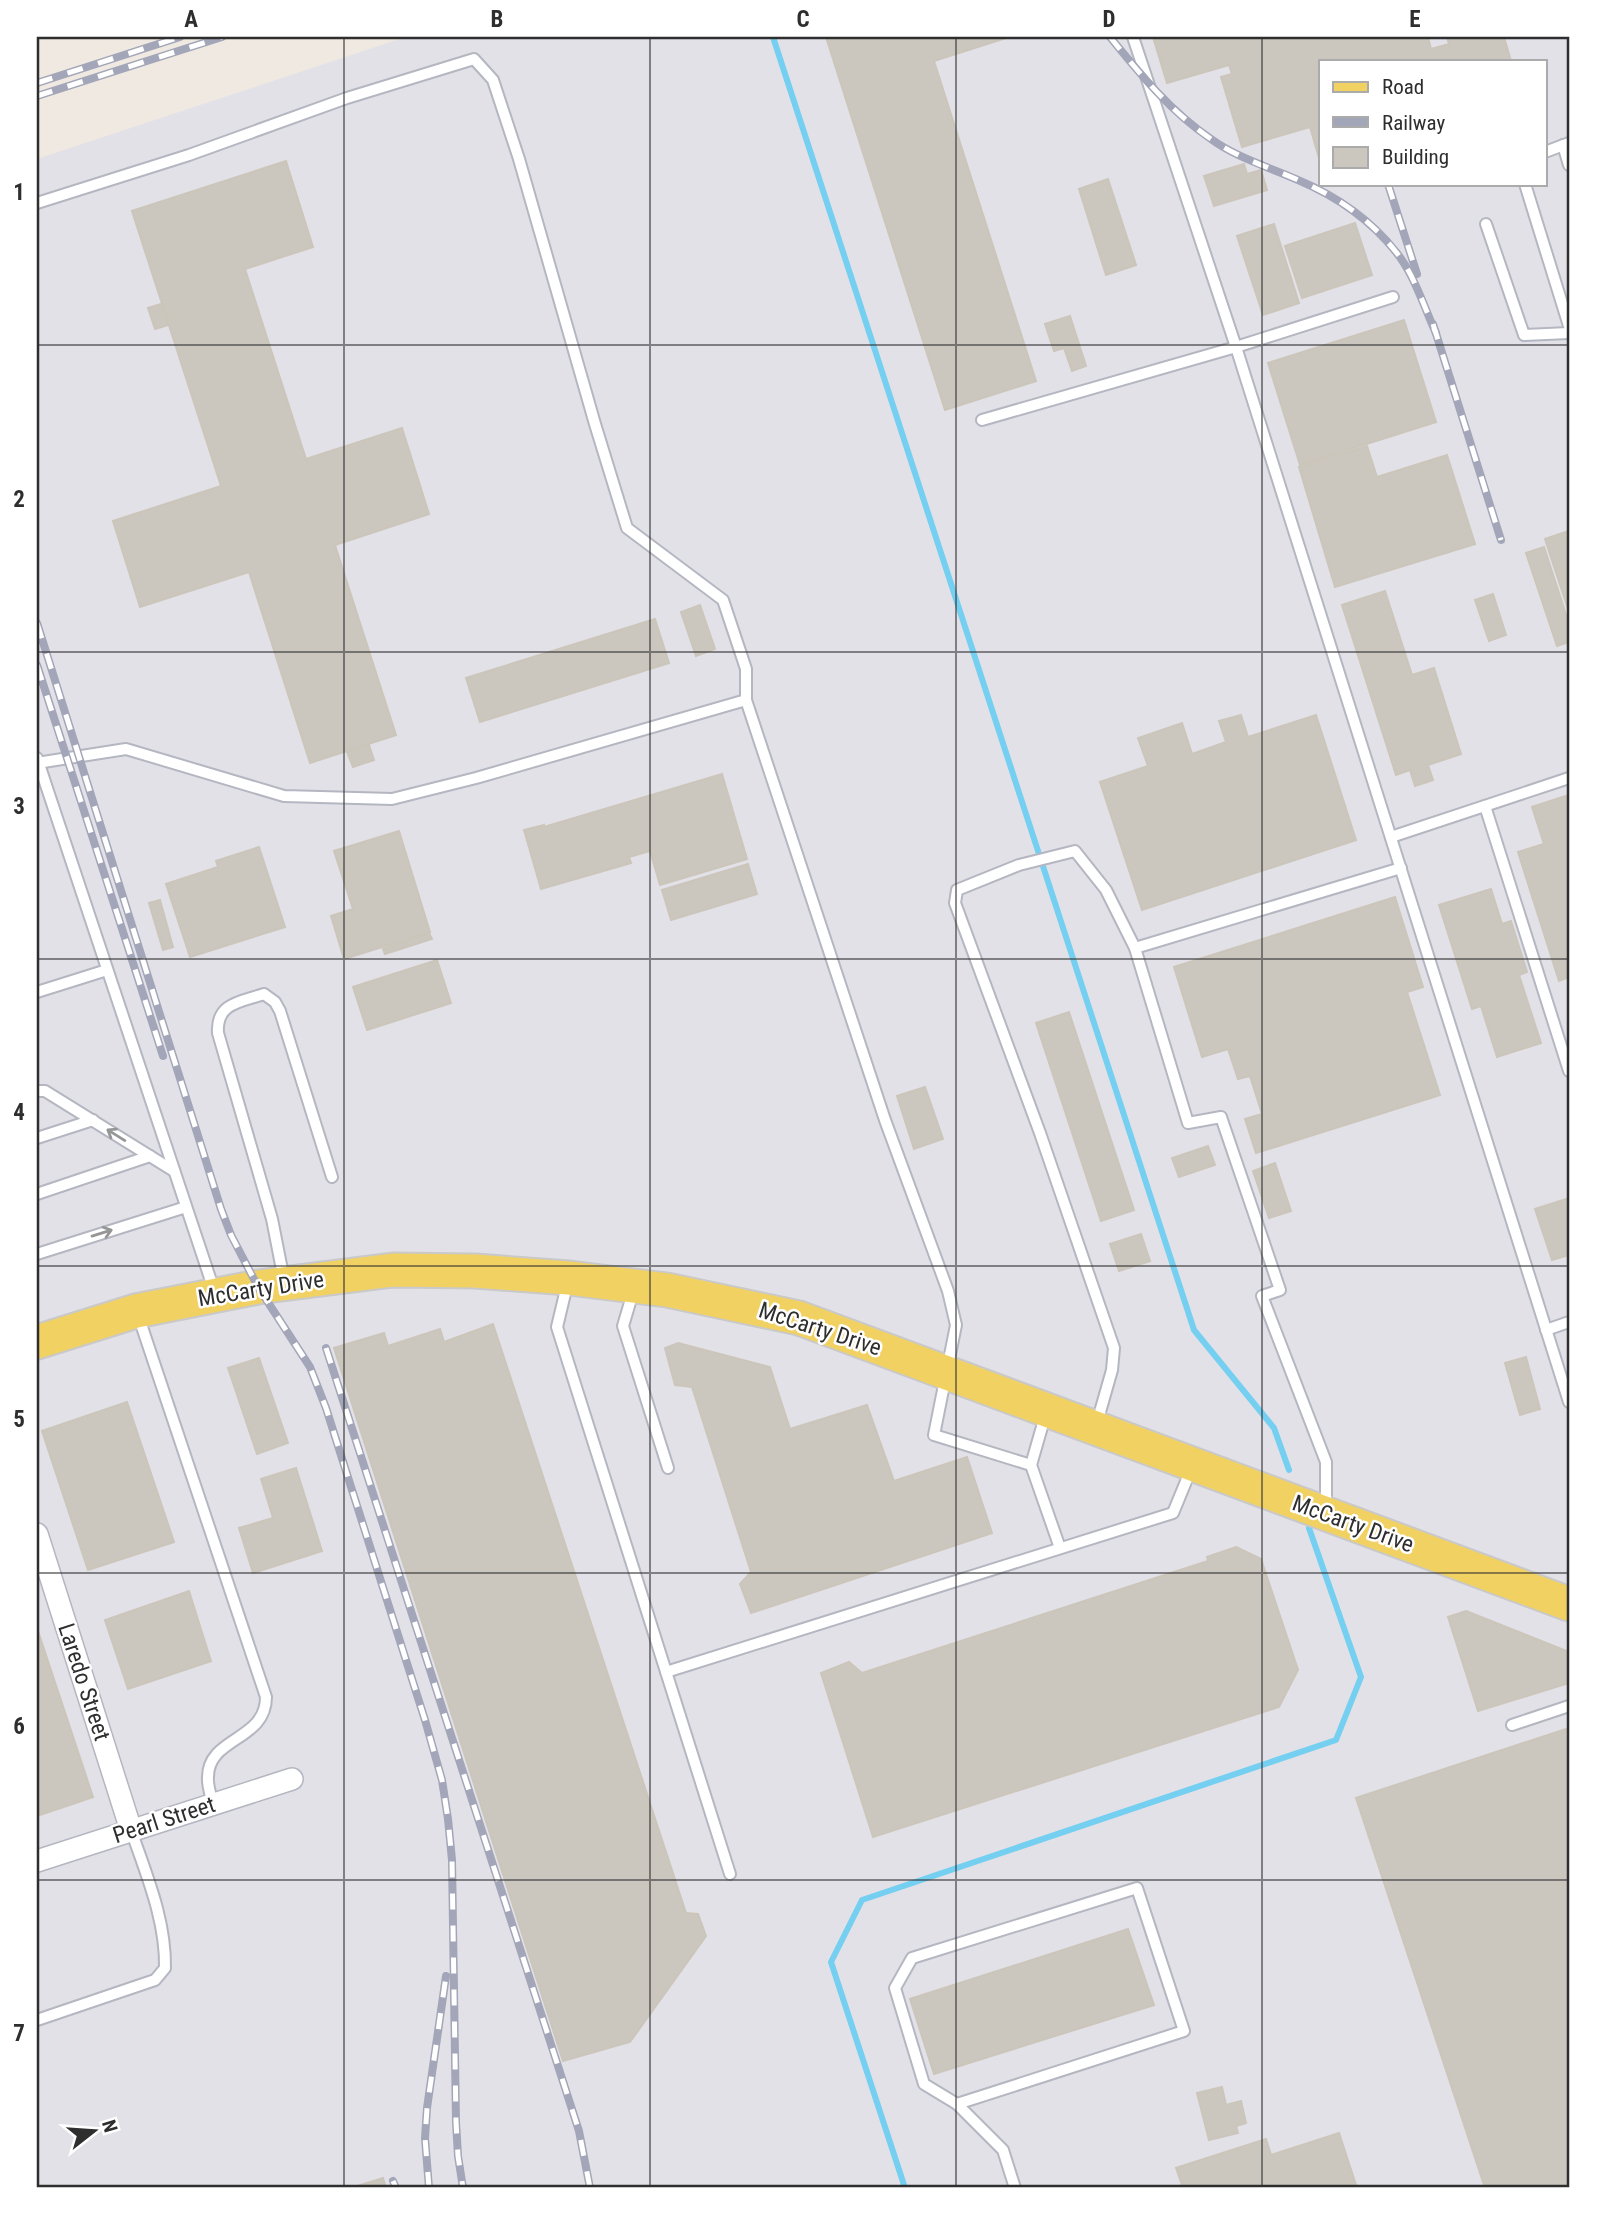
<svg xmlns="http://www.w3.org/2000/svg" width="1606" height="2225" font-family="'Roboto Condensed',sans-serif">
  <rect width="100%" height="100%" fill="#efe9e1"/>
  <path fill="#e3e1e8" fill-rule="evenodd" d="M 406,37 L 1569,37 L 1569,2188 L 37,2188 L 37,159 ZM 1321,61 L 1545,61 L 1545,184 L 1321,184 Z"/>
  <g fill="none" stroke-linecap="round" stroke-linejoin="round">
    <g stroke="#75cff0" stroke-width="6">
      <polyline points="773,37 1194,1330 1274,1428 1289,1470"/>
      <polyline points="905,2188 831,1962 862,1900 1336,1740 1361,1677 1309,1528"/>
    </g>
  </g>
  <g fill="#cbc7bf" stroke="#cbc5ba" stroke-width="2">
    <polygon points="826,37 1009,37 934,61 1036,381 945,410"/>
    <polygon points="1153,37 1428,37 1431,49 1449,44 1447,37 1504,37 1511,61 1321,61 1321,165 1310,127 1242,147 1221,77 1232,74 1229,65 1167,83"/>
    <polygon points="286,161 313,247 245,269 306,459 402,428 429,514 335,545 396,735 310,763 249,572 140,607 113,521 221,486 132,211"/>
    <polygon points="1244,164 1247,174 1261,170 1267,190 1214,206 1204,176"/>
    <polygon points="1108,179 1136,265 1106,275 1079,189"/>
    <polygon points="1355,223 1372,275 1302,298 1285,246"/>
    <polygon points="1274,224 1299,303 1263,315 1237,236"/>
    <polygon points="161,304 168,325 155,329 148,308"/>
    <polygon points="1070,316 1086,366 1072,371 1064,348 1054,351 1045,324"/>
    <polygon points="1404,320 1436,422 1300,465 1268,363"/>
    <polygon points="1367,446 1377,477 1447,455 1475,544 1335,587 1299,467"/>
    <polygon points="1569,531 1569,612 1545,539"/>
    <polygon points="1544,547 1569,624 1569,642 1557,646 1526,553"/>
    <polygon points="1385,591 1412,675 1434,668 1461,754 1428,765 1433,780 1415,786 1410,770 1396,775 1342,605"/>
    <polygon points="1493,594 1506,635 1489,641 1475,600"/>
    <polygon points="700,605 715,649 696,656 681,612"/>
    <polygon points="655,619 669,663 480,722 466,678"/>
    <polygon points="1241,715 1248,737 1316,715 1356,840 1142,910 1100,782 1148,766 1138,738 1182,723 1192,754 1226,742 1219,721"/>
    <polygon points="369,745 374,760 353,767 347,752"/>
    <polygon points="722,774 747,859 660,885 650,851 629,857 631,863 541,889 524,830 544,825 544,827"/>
    <polygon points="1569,795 1569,977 1559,981 1518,852 1544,844 1532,807"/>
    <polygon points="399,831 430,932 344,959 331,916 353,909 334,851"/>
    <polygon points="259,847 285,927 190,957 166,884 218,867 216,861"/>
    <polygon points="748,864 757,894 671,920 662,890"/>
    <polygon points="1491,889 1502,924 1511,921 1527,972 1519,975 1541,1043 1497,1057 1481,1006 1472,1009 1439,905"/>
    <polygon points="1395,897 1423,987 1407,992 1440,1095 1256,1153 1245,1119 1262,1114 1250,1076 1238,1079 1228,1049 1202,1057 1174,967"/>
    <polygon points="160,900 173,947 163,950 149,903"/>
    <polygon points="429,933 432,939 385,954 383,949"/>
    <polygon points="437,960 451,1003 367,1030 353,987"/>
    <polygon points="1069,1012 1134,1210 1101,1221 1036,1023"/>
    <polygon points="925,1087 943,1139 914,1149 897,1096"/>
    <polygon points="1208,1146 1215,1165 1179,1177 1172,1158"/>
    <polygon points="1275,1163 1291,1211 1269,1218 1253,1171"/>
    <polygon points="1569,1198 1569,1255 1552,1260 1535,1209"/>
    <polygon points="1141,1234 1150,1261 1119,1271 1110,1244"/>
    <polygon points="493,1324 686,1913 698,1914 706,1936 630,2042 563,2061 334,1348 384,1333 388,1346 440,1329 444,1342"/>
    <polygon points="678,1343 770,1367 790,1429 867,1405 894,1481 967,1457 992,1533 751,1613 740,1584 751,1572 692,1387 675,1385 665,1348"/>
    <polygon points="1526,1357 1540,1409 1520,1415 1505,1363"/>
    <polygon points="259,1358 288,1443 257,1454 228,1368"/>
    <polygon points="127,1402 174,1542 88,1570 42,1431"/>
    <polygon points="296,1468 322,1551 253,1573 239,1528 273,1518 261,1479"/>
    <polygon points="1236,1547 1261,1559 1298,1670 1279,1707 873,1837 821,1673 849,1662 862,1673 1208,1561 1207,1557"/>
    <polygon points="189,1591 211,1661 128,1689 105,1620"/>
    <polygon points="1466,1611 1569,1652 1569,1683 1478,1711 1448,1617"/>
    <polygon points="37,1628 93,1797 40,1815 37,1807"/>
    <polygon points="1566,1729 1569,1739 1569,2188 1485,2188 1356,1798"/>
    <polygon points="1128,1929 1154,2005 934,2074 910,1999"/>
    <polygon points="1222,2087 1226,2105 1241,2101 1246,2123 1236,2126 1238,2133 1209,2140 1197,2093"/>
    <polygon points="1339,2133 1357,2188 1174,2188 1182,2185 1176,2168 1266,2139 1271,2155"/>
    <polygon points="383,2178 386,2188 351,2188"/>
  </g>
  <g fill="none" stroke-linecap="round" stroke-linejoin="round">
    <g stroke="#b4b7c1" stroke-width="14">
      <g id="service">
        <polyline points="1563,145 1569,165"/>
        <polyline points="1545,152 1569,143"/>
        <polyline points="1525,184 1569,326"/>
        <polyline points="37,203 189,155 347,98 474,59 493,80 519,159 595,424 627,528 723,600 746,669 746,700 476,778 392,799 284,796 126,749 37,763"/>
        <polyline points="1486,224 1524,335 1569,333"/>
        <polyline points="1393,297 1236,347 1569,1402"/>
        <polyline points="982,420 1236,347 1133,37"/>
        <polyline points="746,700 885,1120 948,1291 956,1325 934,1435 1031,1465"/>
        <polyline points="37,758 215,1293"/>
        <polyline points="1485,806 1569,1071"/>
        <polyline points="1391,837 1569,778"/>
        <polyline points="37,992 107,970"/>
        <polyline points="37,1091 45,1091 174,1171"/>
        <polyline points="37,1138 93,1120"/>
        <polyline points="37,1194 150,1156"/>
        <polyline points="37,1254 186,1207"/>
        <path d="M 284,1280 L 272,1219 L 218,1033 C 216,1003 240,1002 264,994 L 275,1002 L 280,1011 L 332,1177"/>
        <polyline points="568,1281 557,1327 730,1874"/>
        <polyline points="634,1289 623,1326 668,1468"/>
        <path d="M 138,1315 L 266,1697 C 266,1741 208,1737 208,1777 C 207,1785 211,1796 213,1804"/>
        <polyline points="1546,1330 1569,1322"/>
        <polyline points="1046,1413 1031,1465 1060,1548"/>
        <polyline points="1096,1426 1112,1370 1114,1348 1040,1133 955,903 957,890 1019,865 1075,851 1106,890 1135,948"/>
        <polyline points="1326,1509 1326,1462 1262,1296 1280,1290 1221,1117 1188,1123 1135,948 1401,868"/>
        <polyline points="666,1672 1173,1513 1192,1467"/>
        <polyline points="1512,1725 1569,1706"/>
        <polygon points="1137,1888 1184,2031 957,2104 924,2084 895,1988 912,1958"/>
        <path d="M 37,2020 L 155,1980 L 165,1968 C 166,1920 146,1874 131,1830"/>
        <polyline points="957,2104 1003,2150 1015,2188"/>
      </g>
    </g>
    <g stroke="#b4b7c1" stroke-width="24">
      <g id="minor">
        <polyline points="37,1534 131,1830"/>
        <polyline points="37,1861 292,1779"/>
      </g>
    </g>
    <g stroke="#c9c9c9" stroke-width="37">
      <polyline id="primary" points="37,1342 136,1311 258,1287 393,1270 475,1271 569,1278 667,1290 799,1318 1569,1604"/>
    </g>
    <use href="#service" stroke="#fff" stroke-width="10"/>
    <use href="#minor" stroke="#fff" stroke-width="21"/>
    <use href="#primary" stroke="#f2d163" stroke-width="33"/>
    <g stroke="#a3a6b8" stroke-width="8">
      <g id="rail">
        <path d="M 1110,37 C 1140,74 1171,112 1211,139 C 1237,158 1269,167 1298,180 C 1336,196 1370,219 1396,252 C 1414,274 1424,307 1436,333"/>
        <polyline points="37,83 180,37"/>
        <polyline points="37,96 222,37"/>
        <polyline points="1388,184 1417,274"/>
        <polyline points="1433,324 1501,540"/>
        <polyline points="37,623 221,1209 231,1235 258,1287 310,1367 326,1408 425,1720 442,1780 448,1819 452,1860 456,2122 458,2156 463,2188"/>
        <polyline points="37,665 163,1056"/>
        <polyline points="326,1348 579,2131 590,2188"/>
        <polyline points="393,2181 396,2188"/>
        <polyline points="429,2188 425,2138 427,2108 446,1976"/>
      </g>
    </g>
    <use href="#rail" stroke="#fff" stroke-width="5" stroke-dasharray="16" stroke-linecap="butt"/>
  </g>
  <defs><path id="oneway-shaft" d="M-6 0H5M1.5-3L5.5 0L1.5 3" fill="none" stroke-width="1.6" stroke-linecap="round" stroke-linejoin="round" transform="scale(1.75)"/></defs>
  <g stroke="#969696">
    <use href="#oneway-shaft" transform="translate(116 1135) rotate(-148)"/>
    <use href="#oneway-shaft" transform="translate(102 1233) rotate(-17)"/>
  </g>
  <path fill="none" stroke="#2e2e2e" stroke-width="2" stroke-opacity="0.55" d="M 344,37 L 344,2188M 650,37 L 650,2188M 956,37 L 956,2188M 1262,37 L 1262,2188M 37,345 L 1569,345M 37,652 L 1569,652M 37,959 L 1569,959M 37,1266 L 1569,1266M 37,1573 L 1569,1573M 37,1880 L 1569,1880"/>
  <g text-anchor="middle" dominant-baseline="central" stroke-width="5" stroke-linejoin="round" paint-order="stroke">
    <g font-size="23" fill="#2e2e2e" stroke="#fff">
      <text transform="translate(261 1289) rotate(-9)">McCarty Drive</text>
      <text transform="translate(820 1329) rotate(18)">McCarty Drive</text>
      <text transform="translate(1353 1524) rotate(20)">McCarty Drive</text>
      <text transform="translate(84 1682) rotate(72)">Laredo Street</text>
      <text transform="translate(164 1820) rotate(-18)">Pearl Street</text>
    </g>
  </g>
  <rect width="1606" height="2225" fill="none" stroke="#ffffff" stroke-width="77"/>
  <rect x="1319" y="60" width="228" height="126" fill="#ffffff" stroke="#ababab" stroke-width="2"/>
  <rect x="1333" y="82" width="35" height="10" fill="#f2d163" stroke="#ababab" stroke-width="2"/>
  <text x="1382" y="94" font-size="21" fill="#2e2e2e">Road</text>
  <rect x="1333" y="117" width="35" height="10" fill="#a3a6b8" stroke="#ababab" stroke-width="2"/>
  <text x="1382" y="130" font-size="21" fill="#2e2e2e">Railway</text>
  <rect x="1333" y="147" width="35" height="21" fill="#cbc7bf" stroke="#ababab" stroke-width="2"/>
  <text x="1382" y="164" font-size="21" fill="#2e2e2e">Building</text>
  <g transform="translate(94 2131) rotate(73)" stroke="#ffffff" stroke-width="5" paint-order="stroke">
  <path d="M0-5L12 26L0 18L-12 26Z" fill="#2e2e2e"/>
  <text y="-10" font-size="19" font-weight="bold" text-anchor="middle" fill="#2e2e2e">N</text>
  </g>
  <rect x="38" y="38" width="1530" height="2148" fill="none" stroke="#2e2e2e" stroke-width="2.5"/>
  <g font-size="23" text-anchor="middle" font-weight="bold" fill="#2e2e2e">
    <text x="191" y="27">A</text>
    <text x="497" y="27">B</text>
    <text x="803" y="27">C</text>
    <text x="1109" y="27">D</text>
    <text x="1415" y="27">E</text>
    <text x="19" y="200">1</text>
    <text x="19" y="507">2</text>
    <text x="19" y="814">3</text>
    <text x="19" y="1120">4</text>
    <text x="19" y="1427">5</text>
    <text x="19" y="1734">6</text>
    <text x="19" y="2041">7</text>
  </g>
</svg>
